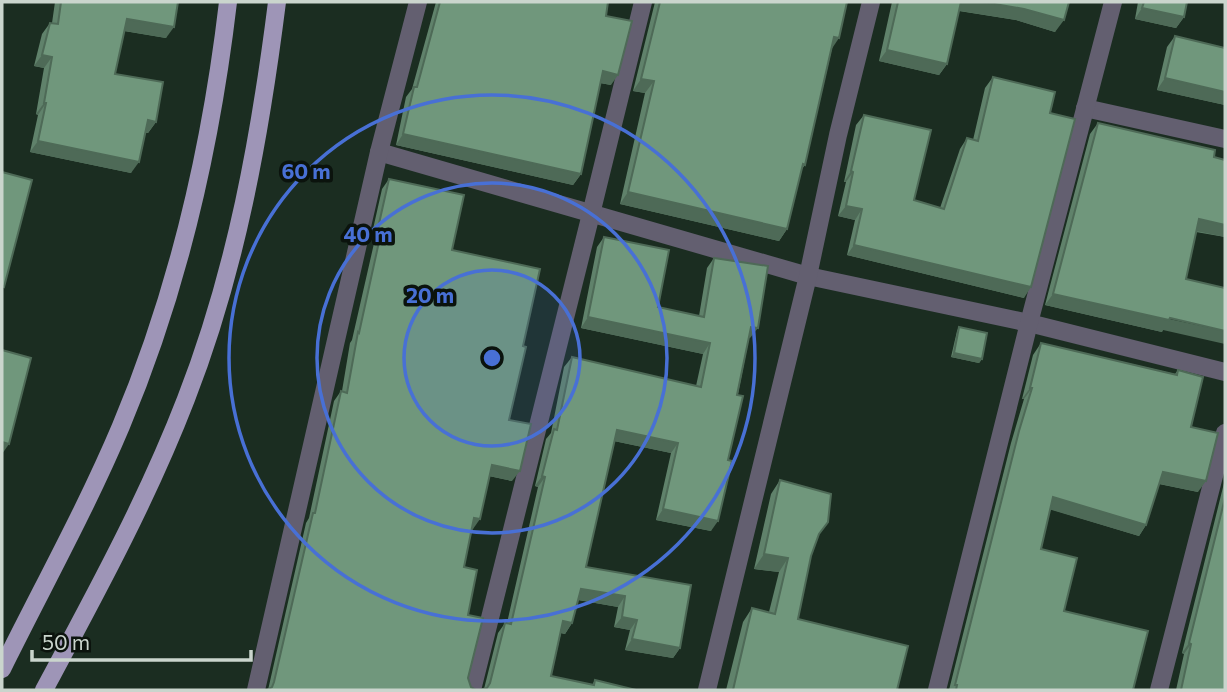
<svg xmlns="http://www.w3.org/2000/svg" width="1227" height="692" font-family="Commissioner,sans-serif">
  <rect width="100%" height="100%" fill="#1b2d21"/>
  <g fill="none" stroke-linecap="round" stroke-linejoin="round">
    <g stroke="#635f70" stroke-width="18">
      <polyline points="1085,108 1225,139"/>
      <polyline points="379,152 808,276 1029,323 1225,372"/>
      <polyline points="256,690 379,152 418,2"/>
      <polyline points="472,690 591,214 643,2"/>
      <polyline points="707,690 808,276 838,135 871,2"/>
      <polyline points="937,690 1029,323 1113,2"/>
      <polyline points="1159,690 1225,433"/>
    </g>
    <g stroke="#9e95b7" stroke-width="18">
      <path d="M 2,669 C 42,588 86,509 121,426 C 178,291 211,147 228,2"/>
      <path d="M 44,690 C 95,595 147,500 186,399 C 236,271 260,137 277,2"/>
    </g>
  </g>
  <g fill="#60826b">
    <polygon points="55,2 178,2 166,38 124,31 115,74 156,122 148,133 145,133 131,173 30,152 38,115 36,114 44,68 34,66 42,34 50,23 52,23"/>
    <polygon points="436,2 608,2 606,16 611,85 600,83 581,174 573,185 396,145 406,97 412,89"/>
    <polygon points="655,2 847,2 832,48 805,165 801,170 787,229 779,241 620,204 645,93 633,91"/>
    <polygon points="892,2 1069,2 1055,32 1016,20 959,11 947,64 939,75 879,61"/>
    <polygon points="1138,2 1187,2 1184,17 1176,28 1135,19"/>
    <polygon points="1175,36 1225,48 1225,105 1157,90 1167,47"/>
    <polygon points="993,77 1050,113 1024,298 847,255 855,220 838,216 846,182 844,182 856,125 864,115 914,200 940,208 960,149 967,138 973,140 985,88"/>
    <polygon points="1098,123 1214,157 1225,160 1225,237 1196,232 1162,332 1045,305 1090,134"/>
    <polygon points="389,179 452,250 523,346 509,420 512,481 489,476 473,529 268,690 306,523 309,518 334,401 341,391 342,391 350,343 352,340 375,239 371,238 382,189"/>
    <polygon points="604,237 658,307 699,316 707,268 714,258 750,338 749,338 711,531 656,520 671,453 614,441 586,567 691,585 680,648 673,658 625,650 630,630 614,627 618,607 578,600 572,623 565,634 561,633 551,676 592,685 595,680 636,690 484,689 498,633 505,623 507,623 538,487 535,486 546,439 551,433 564,367 572,357 696,386 703,354 581,328 597,247"/>
    <polygon points="959,327 982,359 979,363 951,357 957,331"/>
    <polygon points="1041,343 1175,374 1178,370 1191,427 1198,492 1159,484 1146,525 1139,536 1050,509 1041,549 1064,611 1133,690 949,690 1011,443 1024,399 1022,399 1033,355"/>
    <polygon points="1225,479 1225,690 1176,690 1184,654 1182,653"/>
    <polygon points="780,480 819,534 811,556 798,619 897,690 726,690 743,622 752,608 769,612 779,572 754,569 771,494"/>
  </g>
  <g fill="#4e6a57">
    <polygon points="959,2 983,2 1024,9 1064,20 1055,32 1016,20 954,10"/>
    <polygon points="1142,8 1184,17 1176,28 1135,19"/>
    <polygon points="127,19 174,27 166,38 119,30"/>
    <polygon points="834,37 839,38 831,50"/>
    <polygon points="887,50 947,64 939,75 879,61"/>
    <polygon points="42,55 52,57 44,68 34,66"/>
    <polygon points="603,71 618,75 611,85 595,82"/>
    <polygon points="1165,78 1225,92 1225,105 1157,90"/>
    <polygon points="641,79 654,81 645,93 633,91"/>
    <polygon points="44,103 46,103 38,115 36,114"/>
    <polygon points="148,120 156,122 148,133 140,132"/>
    <polygon points="403,134 581,174 573,185 396,145"/>
    <polygon points="38,141 139,162 131,173 30,152"/>
    <polygon points="851,171 853,172 846,182 844,182"/>
    <polygon points="628,192 787,229 779,241 620,204"/>
    <polygon points="846,206 862,209 855,220 838,216"/>
    <polygon points="1199,219 1225,225 1225,237 1191,230"/>
    <polygon points="378,228 382,228 375,239 371,238"/>
    <polygon points="854,245 1031,287 1024,298 847,255"/>
    <polygon points="1053,294 1225,331 1225,344 1163,330 1162,332 1045,305"/>
    <polygon points="588,317 710,343 703,354 581,328"/>
    <polygon points="751,327 758,328 750,338 744,337"/>
    <polygon points="954,353 982,359 979,363 951,357"/>
    <polygon points="1030,388 1032,388 1024,399 1022,399"/>
    <polygon points="617,430 678,443 671,453 609,440"/>
    <polygon points="2,442 9,444 2,454"/>
    <polygon points="492,465 520,471 512,481 484,475"/>
    <polygon points="1163,472 1206,481 1198,492 1155,483"/>
    <polygon points="542,476 545,477 538,487 535,486"/>
    <polygon points="1053,497 1146,525 1139,536 1045,508"/>
    <polygon points="663,509 718,521 711,531 656,520"/>
    <polygon points="474,518 480,519 473,529 467,528"/>
    <polygon points="764,554 788,558 779,572 754,569"/>
    <polygon points="581,589 625,596 618,607 573,599"/>
    <polygon points="622,617 637,620 630,630 614,627"/>
    <polygon points="563,621 572,623 565,634 556,632"/>
    <polygon points="632,639 680,648 673,658 625,650"/>
    <polygon points="1189,643 1191,644 1184,654 1182,653"/>
  </g>
  <g fill="#70977c" stroke="#4e6a57" stroke-width="2">
    <polygon points="61,2 178,2 174,27 127,19 115,74 163,82 156,122 148,120 139,162 38,141 46,103 44,103 52,57 42,55 50,23 58,24"/>
    <polygon points="440,2 608,2 606,16 632,21 618,75 603,71 581,174 403,134 414,87 417,87"/>
    <polygon points="660,2 847,2 839,38 834,37 805,165 803,164 787,229 628,192 654,81 641,79"/>
    <polygon points="898,2 961,2 947,64 887,50"/>
    <polygon points="983,2 1069,2 1064,20 1024,9"/>
    <polygon points="1144,2 1187,2 1184,17 1142,8"/>
    <polygon points="1175,36 1225,48 1225,92 1165,78"/>
    <polygon points="993,77 1055,92 1050,113 1075,119 1031,287 854,245 862,209 846,206 853,172 851,171 864,115 931,130 914,200 944,209 967,138 978,141"/>
    <polygon points="1098,123 1215,150 1214,157 1225,160 1225,225 1199,219 1186,279 1225,288 1225,331 1170,318 1169,320 1053,294"/>
    <polygon points="2,172 32,180 4,287 2,286"/>
    <polygon points="389,179 464,195 452,250 540,269 523,346 526,347 509,420 531,424 520,471 492,465 480,519 474,518 464,567 477,570 468,615 483,618 468,678 471,687 476,690 267,690 272,687 274,682 313,513 315,513 341,391 347,393 358,332 359,333 382,228 378,228"/>
    <polygon points="604,237 669,250 658,307 704,317 714,258 768,266 758,328 751,327 737,395 743,396 728,460 732,461 718,521 663,509 678,443 617,430 586,567 691,585 680,648 632,639 637,620 622,617 625,596 581,589 572,623 563,621 551,676 594,685 595,680 636,690 479,690 487,688 490,683 505,623 511,624 545,477 542,476 554,429 557,430 572,357 701,387 710,343 588,317"/>
    <polygon points="959,327 987,333 982,359 954,353"/>
    <polygon points="1041,343 1177,375 1178,370 1203,377 1191,427 1218,433 1206,481 1163,472 1146,525 1053,497 1041,549 1077,558 1064,611 1148,631 1133,690 956,690 957,685 955,685 1019,431 1032,388 1030,388"/>
    <polygon points="2,350 31,358 9,444 2,442"/>
    <polygon points="780,480 831,494 828,522 819,534 811,556 798,619 908,646 897,690 733,690 752,608 775,614 788,558 764,554"/>
    <polygon points="1225,498 1225,690 1181,690 1191,644 1189,643"/>
  </g>
  <circle cx="492" cy="358" r="88" fill="#4870d5" fill-opacity=".12"/>
  <g fill="none" stroke="#4870d5" stroke-width="3.5">
    <circle cx="492" cy="358" r="88"/>
    <circle cx="492" cy="358" r="175"/>
    <circle cx="492" cy="358" r="263"/>
  </g>
  <circle cx="492" cy="358" r="10" fill="#4870d5" stroke="#0b130d" stroke-width="3.5"/>
  <g font-size="21" text-anchor="middle" font-weight="bold" fill="#4870d5" stroke="#0b130d" stroke-width="7" stroke-linejoin="round" paint-order="stroke">
    <text x="306" y="179">60 m</text>
    <text x="368" y="242">40 m</text>
    <text x="430" y="303">20 m</text>
  </g>
  <rect width="1227" height="692" fill="none" stroke="#cad5cd" stroke-width="7"/>
  <path d="M32 650v10h219v-10" fill="none" stroke="#cad5cd" stroke-width="3.5"/>
  <text x="42" y="650" font-size="21" fill="#cad5cd" stroke="#0b130d" stroke-width="5" paint-order="stroke">50 m</text>
</svg>
